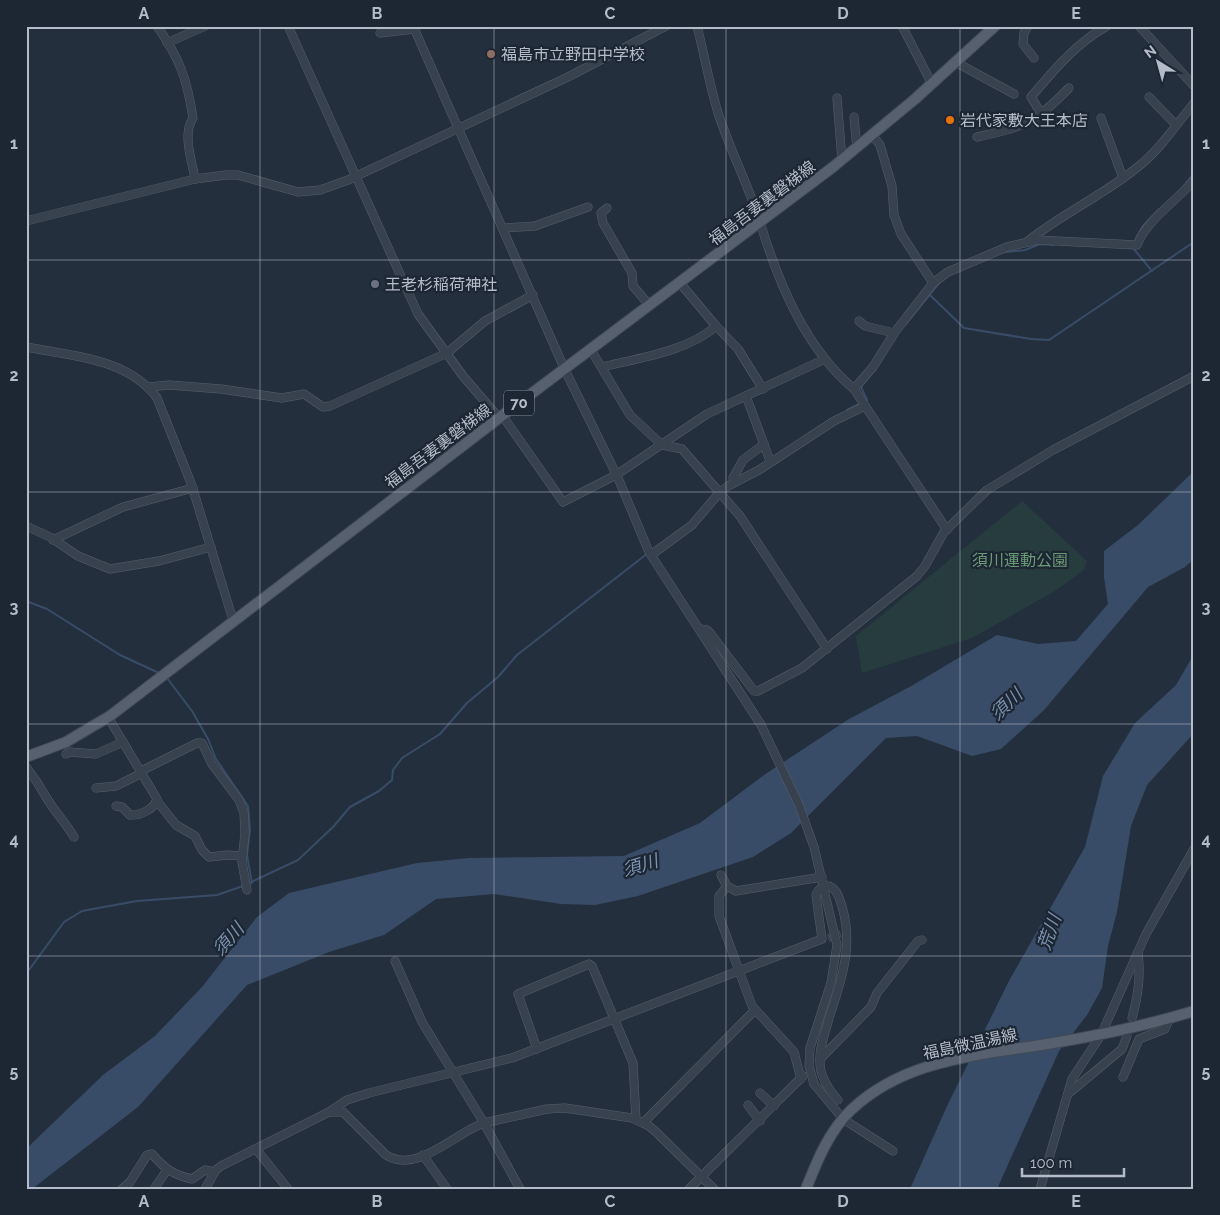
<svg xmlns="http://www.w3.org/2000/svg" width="1220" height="1215" font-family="Raleway,'Noto Sans JP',sans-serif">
  <rect width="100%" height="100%" fill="#242f3e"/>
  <polygon fill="#263c3f" points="1022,501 1087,561 1084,570 1055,591 972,638 862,673 856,636"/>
  <g fill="#394c67">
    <polygon points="1194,471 1194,559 1185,567 1148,587 1044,710 1001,749 972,756 917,736 886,738 791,833 753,857 638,896 595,905 561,904 494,894 436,899 384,935 329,952 247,985 138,1107 32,1189 26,1189 26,1149 103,1075 155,1036 202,987 257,917 289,893 417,863 469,858 624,856 700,823 764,775 849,719 913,685 997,635 1038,644 1076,641 1108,604 1104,577 1104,551 1138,525"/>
    <polygon points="1194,654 1194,733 1147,785 1131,826 1117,912 1108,946 1102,988 1087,1015 1059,1051 997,1189 910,1189 948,1104 1010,979 1085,847 1103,776 1135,723 1176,685"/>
  </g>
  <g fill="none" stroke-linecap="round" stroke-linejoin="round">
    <g stroke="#394c67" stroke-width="2">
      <polyline points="1186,183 1194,173"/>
      <polyline points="1136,238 1143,226 1159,209"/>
      <polyline points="1133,248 1152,271"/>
      <polyline points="1005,252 1025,250 1040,244 1054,245"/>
      <polyline points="930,295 964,328 1031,339 1049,340 1194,242"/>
      <polyline points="905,325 940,282"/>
      <polyline points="865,401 867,400 861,387 866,380"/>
      <polyline points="847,410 861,403"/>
      <polyline points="26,601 47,609 120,655 159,673"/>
      <polyline points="167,678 192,711 208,739 216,759 248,806 250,829 247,855 252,883"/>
      <polyline points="247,884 298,860 333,827 350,807 379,791 392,780 393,770 402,758 440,734 467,703 498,677 517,655 648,553"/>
      <polyline points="26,974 64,922 82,911 137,901 217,895 243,886"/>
    </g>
    <polyline stroke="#3a4453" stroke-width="8" stroke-dasharray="8 4" stroke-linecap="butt" points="828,938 841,934"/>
    <g stroke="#565f6c" stroke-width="9">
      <g id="minor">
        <path d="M 157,26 C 180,59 187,79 193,118 C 182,134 192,161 195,179"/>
        <polyline points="288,26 418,314 463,376 499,418"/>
        <polyline points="413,26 565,370 618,478 649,552 761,725 799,805 814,847 837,945 831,983 810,1048 809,1066 814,1084 843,1119 893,1151"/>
        <path d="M 697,26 C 705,57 710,89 720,119 C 732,154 749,187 760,222 C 778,282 805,348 854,389 L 947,530"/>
        <polyline points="902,26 932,84"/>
        <polyline points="1028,26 1024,33 1023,44 1034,58"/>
        <polyline points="1139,26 1194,86"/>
        <polyline points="380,33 414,29"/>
        <polyline points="167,43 205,26"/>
        <polyline points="957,63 1014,94"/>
        <polyline points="1149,97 1176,125"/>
        <polyline points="837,98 842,160"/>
        <path d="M 1041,113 L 1031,97 C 1053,71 1076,43 1107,26"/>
        <polyline points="854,117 857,149"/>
        <polyline points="1101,118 1123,178"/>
        <polyline points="873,136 880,145 892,186 894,215 901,234 933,283"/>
        <path d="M 977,137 C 1024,127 1035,123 1069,88"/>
        <polyline points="607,208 601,213 603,223 632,273 633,286 650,306"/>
        <polyline points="26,221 195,179 226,175 238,175 298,192 320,190 348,180 568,77 666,26"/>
        <polyline points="503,228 535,226 588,207"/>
        <path d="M 1028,241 C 1063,213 1104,195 1139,166 C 1161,148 1176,125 1194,103"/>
        <polyline points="859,321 865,326 894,333"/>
        <polyline points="716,326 738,349 763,389"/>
        <path d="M 26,347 C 71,356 128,358 157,398 L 191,483 L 233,620"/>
        <polyline points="591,350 630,415 662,445 682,449 740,516 827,649"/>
        <path d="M 602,367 C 638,358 689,351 716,326 L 680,283"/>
        <polyline points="149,387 169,385 221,389 282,398 304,394 323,407 330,406 447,353 485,321 533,295"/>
        <path d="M 854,389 L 873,367 L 895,332 L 933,283 L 948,272 L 1007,247 L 1037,240 L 1137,245 C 1149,217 1175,203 1194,180"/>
        <polyline points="746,396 769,458"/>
        <polyline points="502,415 563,502 616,475 707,414 825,359"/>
        <polyline points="733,478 743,460 764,444"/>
        <polyline points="26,526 50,537 78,556 110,569 159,561 211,547"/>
        <polyline points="53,540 123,507 193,488"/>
        <polyline points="651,555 692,525 720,492 728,486 759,470 834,421 865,406"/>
        <polyline points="700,629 707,630 710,633 754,691 758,691 802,668 917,576 925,566 944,532 987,490 1053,450 1194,376"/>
        <path d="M 108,717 L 157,799 C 155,809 139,816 130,815 L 122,807 L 116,806"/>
        <polyline points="66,754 69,752 96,754 123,742"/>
        <path d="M 26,767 C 34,777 40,786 46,797 C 54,811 66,823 74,837"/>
        <polyline points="141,771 197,743 202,743 212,764 239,800 244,813 245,833 242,862 247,890"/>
        <polyline points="96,788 116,786 142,773"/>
        <polyline points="157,801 176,825 195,836 202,850 209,857 228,855 241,856"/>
        <polyline points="721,875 727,886 736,891 822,877"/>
        <polyline points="727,886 719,896 719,916 752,1006 794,1052 801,1079"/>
        <polyline points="395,961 422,1022 484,1123 520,1189"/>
        <path d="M 1132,1018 C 1138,997 1141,975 1138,953"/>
        <polyline points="537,1049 518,994 589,964 592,966 633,1063 636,1120"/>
        <polyline points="820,1059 871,1007 877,993 918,941 922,940"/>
        <polyline points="1123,1077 1139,1039 1165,1029 1170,1018"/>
        <polyline points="760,1093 774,1106"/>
        <polyline points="1068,1094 1122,1049 1127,1036"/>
        <polyline points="748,1105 760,1121"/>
        <path d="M 329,1112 L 347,1100 L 369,1093 L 512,1058 L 822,939 L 816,895 C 817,892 819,889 823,887 C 830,884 835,889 838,895 C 856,938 843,977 829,1018 C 825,1033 819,1048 820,1063 C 820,1078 829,1090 838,1100"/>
        <polyline points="643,1123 754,1011"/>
        <polyline points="256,1149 288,1189"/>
        <polyline points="423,1155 447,1189"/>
        <path d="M 122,1189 L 130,1182 L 147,1155 L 152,1154 C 164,1168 173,1175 192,1179 L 205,1170 L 214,1172"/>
        <polyline points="154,1189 167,1170"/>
        <path d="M 205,1189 L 216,1170 L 221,1166 L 329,1112 L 343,1112 L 386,1155 C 417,1175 456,1132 484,1123 L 547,1109 L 565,1108 L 632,1118 L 649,1126 L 656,1132 L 714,1189"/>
        <polyline points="689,1189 803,1076"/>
        <polyline points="1040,1189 1072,1079 1101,1035 1146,934 1194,849"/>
      </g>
    </g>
    <g stroke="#414a57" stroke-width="12">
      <g id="major">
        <polyline points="26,757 66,742 110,716 499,418 833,167 915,99 995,26"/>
        <path d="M 806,1189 C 817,1161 829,1131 851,1110 C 906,1058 982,1055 1053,1043 C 1101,1035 1148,1025 1194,1011"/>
      </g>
    </g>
    <use href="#minor" stroke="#38414e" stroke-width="8"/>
    <use href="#major" stroke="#56606e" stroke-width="10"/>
  </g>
  <path fill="none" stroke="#b4bcc9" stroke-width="1" stroke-opacity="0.55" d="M 260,26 L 260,1189M 494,26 L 494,1189M 726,26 L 726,1189M 960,26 L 960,1189M 26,260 L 1194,260M 26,492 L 1194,492M 26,724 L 1194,724M 26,956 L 1194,956"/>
  <circle fill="#8d6e63" stroke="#1d2633" stroke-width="2" cx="491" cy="54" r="5"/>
  <circle fill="#e8710a" stroke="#1d2633" stroke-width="2" cx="950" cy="120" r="5"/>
  <circle fill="#6b7280" stroke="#1d2633" stroke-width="2" cx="375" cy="284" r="5"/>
  <g text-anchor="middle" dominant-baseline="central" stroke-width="4.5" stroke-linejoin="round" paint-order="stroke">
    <rect fill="#1d2633" stroke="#878f9c" stroke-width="1" x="504" y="390.5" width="30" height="25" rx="4"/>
    <g font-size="15" font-weight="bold" fill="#b4bcc9">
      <text x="519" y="403">70</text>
    </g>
    <g font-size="16" fill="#b4bcc9" stroke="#1d2633" text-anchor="start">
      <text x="501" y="54">福島市立野田中学校</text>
      <text x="960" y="120">岩代家敷大王本店</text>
      <text x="385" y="284">王老杉稲荷神社</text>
    </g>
    <g font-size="16" fill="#b4bcc9" stroke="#1d2633">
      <text transform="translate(762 203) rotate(-37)">福島吾妻裏磐梯線</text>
      <text transform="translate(438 446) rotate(-37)">福島吾妻裏磐梯線</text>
      <text transform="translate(970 1044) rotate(-12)">福島微温湯線</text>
    </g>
    <g font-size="16" fill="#6b9a76" stroke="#1d2633">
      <text x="1020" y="560">須川運動公園</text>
    </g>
    <g font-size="18" font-style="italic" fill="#7c92b1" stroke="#1d2633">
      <text transform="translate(1006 704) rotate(-44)">須川</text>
      <text transform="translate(640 865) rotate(-17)">須川</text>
      <text transform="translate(1049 932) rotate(-70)">荒川</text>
      <text transform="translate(228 939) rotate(-49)">須川</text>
    </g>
  </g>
  <rect width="1220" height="1215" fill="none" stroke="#1d2633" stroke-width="55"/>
  <g transform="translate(1158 62) rotate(323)" stroke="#1d2633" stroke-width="4" paint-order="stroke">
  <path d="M0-4L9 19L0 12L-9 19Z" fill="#b4bcc9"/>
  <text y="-8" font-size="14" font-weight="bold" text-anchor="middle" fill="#b4bcc9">N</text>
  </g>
  <path d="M1022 1168v8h102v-8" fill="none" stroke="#b4bcc9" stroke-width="2.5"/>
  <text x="1030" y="1168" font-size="15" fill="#b4bcc9" stroke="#1d2633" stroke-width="4" paint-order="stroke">100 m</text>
  <rect x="28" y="28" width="1164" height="1160" fill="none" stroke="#b4bcc9" stroke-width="2"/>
  <g font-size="16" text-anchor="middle" font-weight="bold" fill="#b4bcc9">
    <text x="144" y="19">A</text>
    <text x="377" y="19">B</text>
    <text x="610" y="19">C</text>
    <text x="843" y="19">D</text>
    <text x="1076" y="19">E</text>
    <text x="14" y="149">1</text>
    <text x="1206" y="149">1</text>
    <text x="14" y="381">2</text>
    <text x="1206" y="381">2</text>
    <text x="14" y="613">3</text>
    <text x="1206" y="613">3</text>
    <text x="14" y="845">4</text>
    <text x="1206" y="845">4</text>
    <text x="14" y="1077">5</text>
    <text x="1206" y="1077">5</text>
    <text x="144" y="1207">A</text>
    <text x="377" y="1207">B</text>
    <text x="610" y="1207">C</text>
    <text x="843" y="1207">D</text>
    <text x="1076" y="1207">E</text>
  </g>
</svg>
